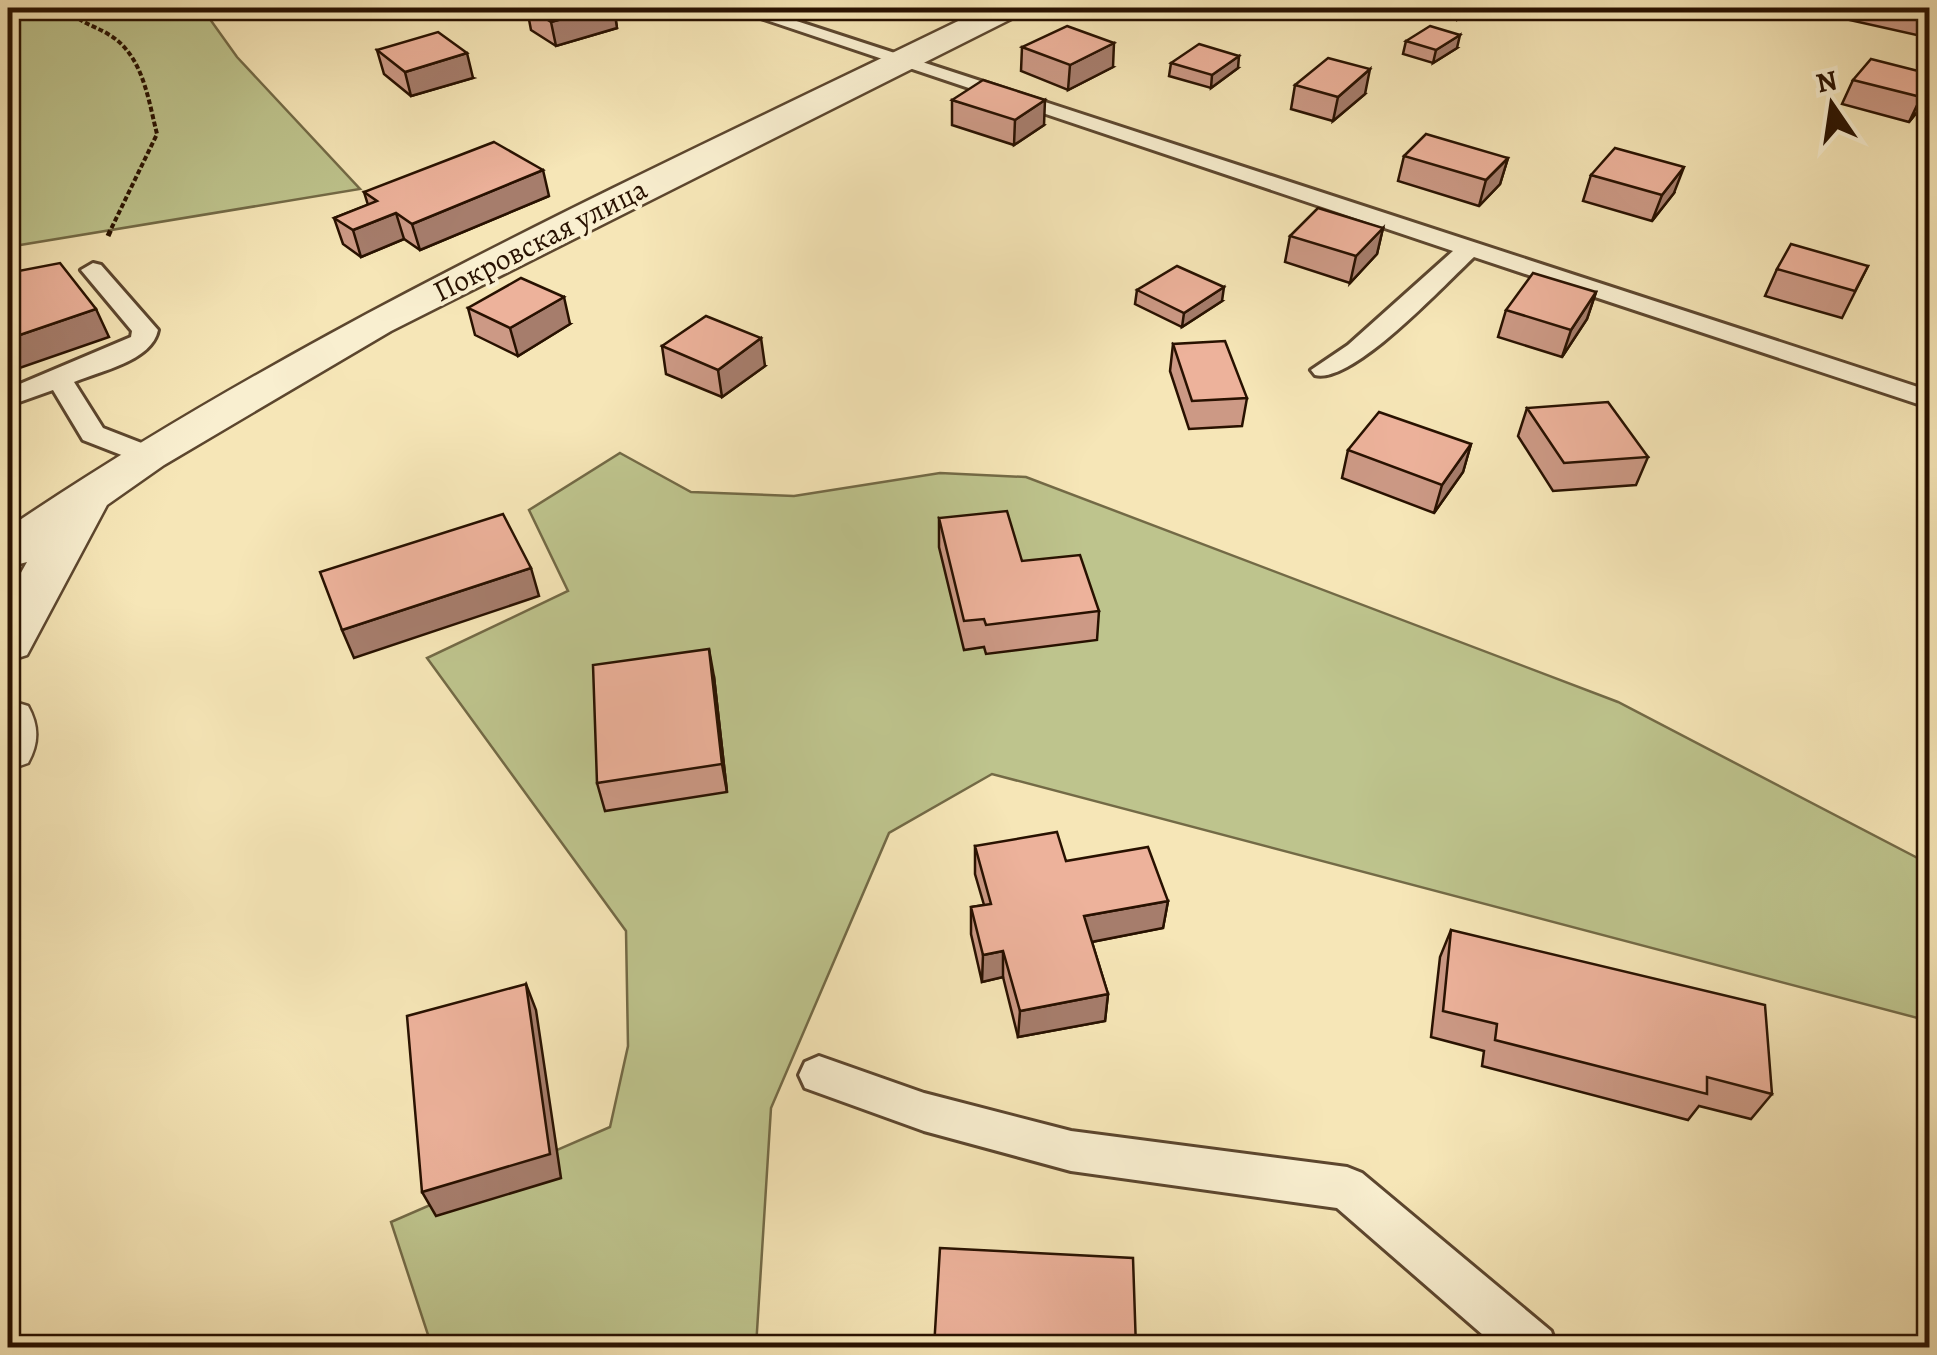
<svg xmlns="http://www.w3.org/2000/svg" width="1937" height="1355" font-family="Alegreya,serif">
  <rect width="100%" height="100%" fill="#f6e6b7"/>
  <filter id="stains"><feTurbulence type="fractalNoise" baseFrequency=".002" numOctaves="4"/><feColorMatrix values="0 0 0 0 .2 0 0 0 0 .09 0 0 0 0 .02 0 0 0 .5 -.17"/></filter>
  <radialGradient id="worn" r=".72"><stop offset=".6" stop-color="#630" stop-opacity="0"/><stop offset="1" stop-color="#630" stop-opacity=".3"/></radialGradient>
  <g fill="#bec48d" stroke="#736a46" stroke-width="2.5">
    <polygon points="8,8 202,8 237,57 360,189 8,247"/>
    <polygon points="620,453 691,492 794,496 940,473 1026,477 1618,702 1929,864 1929,1021 992,774 889,833 771,1108 756,1347 432,1347 391,1222 610,1127 628,1046 626,931 427,658 568,591 529,510"/>
  </g>
  <g fill="none" stroke-linecap="round" stroke-linejoin="round">
    <g stroke="#5c462e" stroke-width="6">
      <g id="service">
        <path d="M 731,8 L 757,8 L 1930,391 L 1930,408 L 1474,257 C 1445,284 1352,385 1315,375 L 1311,370 L 1348,345 L 1453,251 Z"/>
        <path d="M 93,263 L 101,265 L 158,330 C 152,361 100,371 74,382 L 103,428 L 157,449 L 161,455 L 157,461 L 137,461 L 83,440 L 53,390 L 8,406 L 8,389 L 131,337 L 132,331 L 81,270 Z"/>
        <polygon points="819,1056 924,1093 1071,1131 1347,1167 1362,1173 1551,1331 1557,1348 1498,1348 1337,1208 1071,1171 924,1131 805,1088 799,1075 805,1062"/>
      </g>
    </g>
    <g stroke="#5c462e" stroke-width="5">
      <g id="tertiary">
        <path d="M 985,8 L 1023,8 L 1019,15 L 391,331 L 164,465 L 107,505 L 27,655 L 8,661 L 8,596 L 27,562 L 8,567 L 8,528 C 315,321 653,170 985,8 Z"/>
        <path d="M 8,700 L 28,706 C 39,726 39,743 28,763 L 8,770 Z"/>
      </g>
    </g>
    <path stroke="#281100" stroke-width="4" stroke-dasharray="5 2.5" stroke-linecap="butt" d="M 68,8 C 79,23 93,25 108,34 C 143,54 148,99 157,134 L 111,229"/>
    <polyline stroke="#281100" stroke-width="5" stroke-dasharray="6 4" stroke-linecap="butt" points="108,236 112,227"/>
    <use href="#service" fill="#f9efd0" fill-rule="evenodd"/>
    <use href="#tertiary" fill="#f9efd0" fill-rule="evenodd"/>
  </g>
  <g fill="#cc9985" stroke="#281100" stroke-width="2.5">
    <polygon points="498,8 614,8 617,28 556,46 531,30 527,9 509,15"/>
    <polygon points="1410,8 1472,8 1458,19"/>
    <polygon points="1796,8 1930,8 1930,38"/>
    <polygon points="1406,41 1457,48 1433,63 1403,54"/>
    <polygon points="1022,47 1113,67 1068,90 1021,71"/>
    <polygon points="377,50 473,78 411,96 384,74"/>
    <polygon points="1171,63 1238,68 1211,88 1169,76"/>
    <polygon points="1930,74 1930,94 1926,101 1909,122 1842,104 1853,80"/>
    <polygon points="1295,85 1365,94 1333,121 1291,109"/>
    <polygon points="952,100 1044,125 1014,145 952,125"/>
    <polygon points="1404,156 1508,158 1500,184 1479,206 1398,181"/>
    <polygon points="1591,175 1674,193 1652,221 1583,201"/>
    <polygon points="364,192 549,196 420,250 404,239 361,257 343,244 334,218 368,205"/>
    <polygon points="1383,228 1377,254 1350,283 1285,262 1290,236"/>
    <polygon points="1868,266 1842,318 1765,296 1777,269"/>
    <polygon points="1137,290 1222,301 1182,327 1135,304"/>
    <polygon points="1596,292 1587,319 1562,357 1498,337 1506,310"/>
    <polygon points="468,308 570,324 518,356 475,335"/>
    <polygon points="1173,344 1247,398 1242,426 1189,429 1170,371"/>
    <polygon points="662,346 765,366 722,397 666,374"/>
    <polygon points="1527,408 1648,457 1636,485 1553,491 1518,436"/>
    <polygon points="1471,444 1463,472 1434,513 1342,478 1348,450"/>
    <polygon points="939,518 1022,561 1099,611 1097,640 986,654 984,647 964,650 939,547"/>
    <polygon points="714,677 727,792 605,811 597,783"/>
    <polygon points="975,846 1066,861 1168,901 1163,928 1092,942 1108,994 1105,1021 1018,1037 1003,977 982,982 971,934 971,907 984,905 975,874"/>
    <polygon points="1451,930 1772,1094 1751,1119 1699,1106 1688,1120 1482,1066 1484,1051 1431,1037 1440,957"/>
  </g>
  <g fill="#a67d6c" stroke="#281100" stroke-width="2.5">
    <polygon points="507,8 526,8 527,9 509,15"/>
    <polygon points="602,8 614,8 617,28 556,46 551,22"/>
    <polygon points="1460,8 1472,8 1458,19"/>
    <polygon points="1460,35 1457,48 1433,63 1436,50"/>
    <polygon points="1114,43 1113,67 1068,90 1070,65"/>
    <polygon points="467,53 473,78 411,96 405,72"/>
    <polygon points="1239,56 1238,68 1211,88 1212,75"/>
    <polygon points="1370,69 1365,94 1333,121 1338,97"/>
    <polygon points="1930,87 1930,94 1926,101 1909,122 1921,97"/>
    <polygon points="1045,100 1044,125 1014,145 1015,120"/>
    <polygon points="1508,158 1500,184 1479,206 1486,180"/>
    <polygon points="1684,167 1674,193 1652,221 1662,195"/>
    <polygon points="543,170 549,196 420,250 412,224"/>
    <polygon points="396,213 404,239 361,257 353,230"/>
    <polygon points="1383,228 1377,254 1350,283 1356,256"/>
    <polygon points="1224,287 1222,301 1182,327 1184,313"/>
    <polygon points="1596,292 1587,319 1562,357 1571,330"/>
    <polygon points="564,297 570,324 518,356 510,328"/>
    <polygon points="96,309 109,337 8,372 8,339"/>
    <polygon points="761,338 765,366 722,397 718,370"/>
    <polygon points="1471,444 1463,472 1434,513 1442,485"/>
    <polygon points="531,568 539,596 354,658 342,630"/>
    <polygon points="709,649 714,677 727,792 722,764"/>
    <polygon points="1168,901 1163,928 1081,944 1084,916"/>
    <polygon points="1003,951 1003,977 982,982 983,955"/>
    <polygon points="526,984 536,1010 561,1178 436,1216 422,1192"/>
    <polygon points="1108,994 1105,1021 1018,1037 1020,1011"/>
  </g>
  <g fill="#edb29b" stroke="#281100" stroke-width="2.5">
    <polygon points="528,8 602,8 551,22"/>
    <polygon points="1067,26 1114,43 1070,65 1022,47"/>
    <polygon points="1430,26 1460,35 1436,50 1406,41"/>
    <polygon points="438,32 467,53 405,72 377,50"/>
    <polygon points="1199,44 1239,56 1212,75 1171,63"/>
    <polygon points="1328,58 1370,69 1338,97 1295,85"/>
    <polygon points="1871,59 1930,74 1930,87 1921,97 1853,80"/>
    <polygon points="983,80 1045,100 1015,120 952,100"/>
    <polygon points="1426,134 1508,158 1486,180 1404,156"/>
    <polygon points="494,142 543,170 412,224 396,213 353,230 334,218 377,201 364,192"/>
    <polygon points="1615,148 1684,167 1662,195 1591,175"/>
    <polygon points="1318,208 1383,228 1356,256 1290,236"/>
    <polygon points="1791,244 1868,266 1855,291 1777,269"/>
    <polygon points="60,263 96,309 8,339 8,273"/>
    <polygon points="1177,266 1224,287 1184,313 1137,290"/>
    <polygon points="1533,273 1596,292 1571,330 1506,310"/>
    <polygon points="521,278 564,297 510,328 468,308"/>
    <polygon points="706,316 761,338 718,370 662,346"/>
    <polygon points="1225,341 1247,398 1192,401 1173,344"/>
    <polygon points="1608,402 1648,457 1564,463 1527,408"/>
    <polygon points="1379,412 1471,444 1442,485 1348,450"/>
    <polygon points="1007,511 1022,561 1080,555 1099,611 986,625 984,619 964,621 939,518"/>
    <polygon points="503,514 531,568 342,630 320,572"/>
    <polygon points="709,649 722,764 597,783 593,665"/>
    <polygon points="1057,832 1066,861 1148,847 1168,901 1084,916 1108,994 1020,1011 1003,951 983,955 971,907 991,904 975,846"/>
    <polygon points="1451,930 1765,1005 1772,1094 1707,1077 1707,1094 1495,1040 1497,1024 1443,1011"/>
    <polygon points="526,984 550,1154 422,1192 407,1016"/>
    <polygon points="940,1248 1133,1258 1136,1348 934,1348"/>
  </g>
  <g text-anchor="middle" dominant-baseline="central" stroke-width="8" stroke-linejoin="round" paint-order="stroke">
    <g font-size="30" fill="#281100" stroke="#f9efd0">
      <text transform="translate(540 240) rotate(-27)">Покровская улица</text>
    </g>
  </g>
  <rect width="1937" height="1355" fill="none" stroke="#f6e6b7" stroke-width="40"/>
  <rect x="10" y="10" width="1917" height="1335" fill="none" stroke="#281100" stroke-width="5"/>
  <rect x="20" y="20" width="1897" height="1315" fill="none" stroke="#281100" stroke-width="2.5"/>
  <g transform="translate(1832 105) rotate(347)" stroke="#f9efd0" stroke-width="8" paint-order="stroke">
  <path d="M0-8L18 38L0 25L-18 38Z" fill="#281100"/>
  <text y="-15" font-size="28" font-weight="bold" text-anchor="middle" fill="#281100">N</text>
  </g>
  <rect width="100%" height="100%" filter="url(#stains)"/>
  <rect width="100%" height="100%" fill="url(#worn)"/>
</svg>
